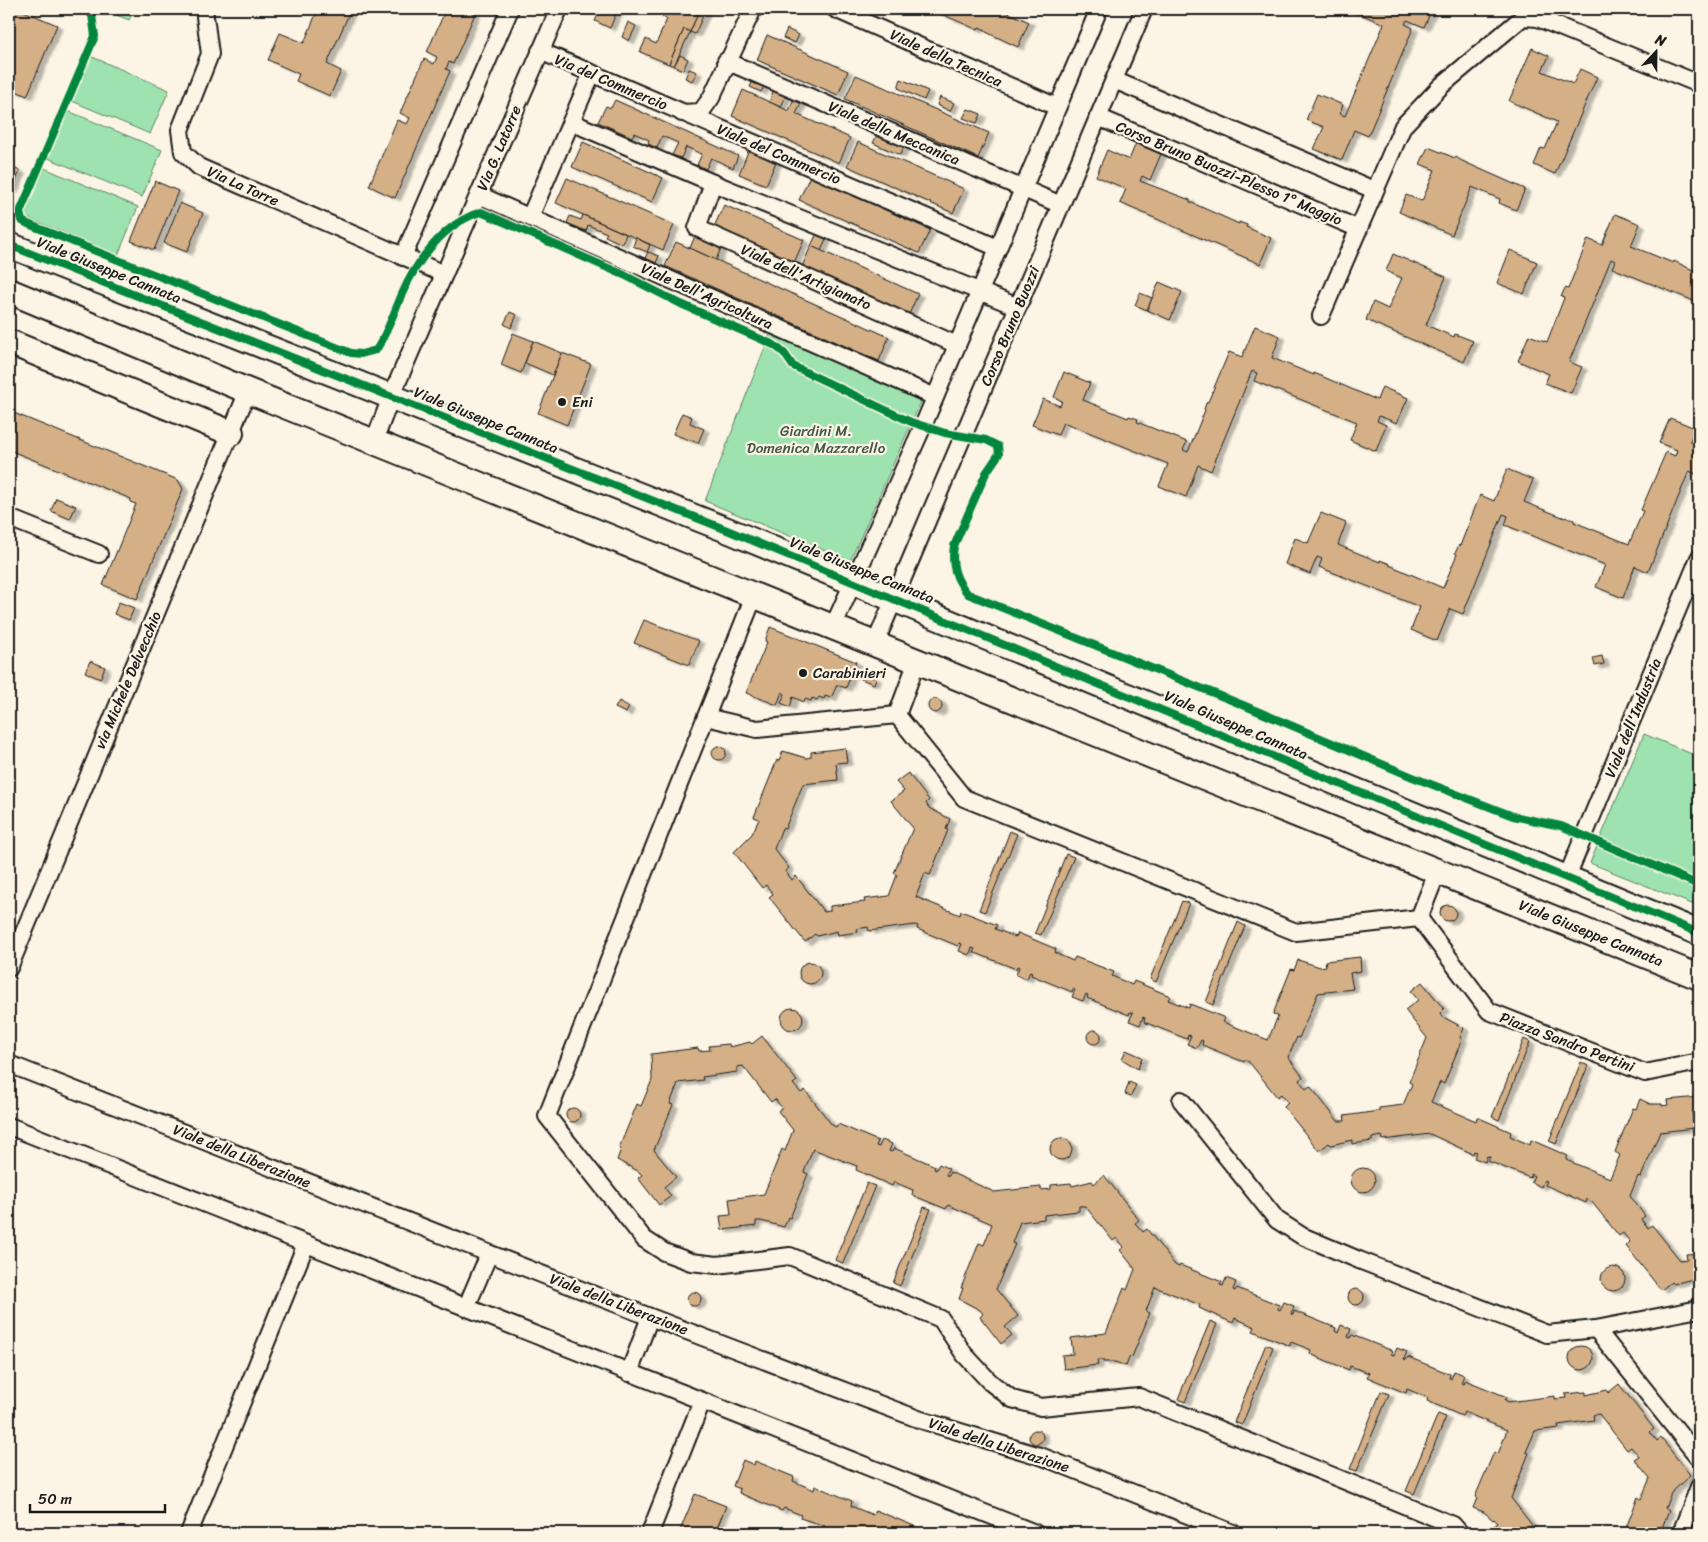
<svg xmlns="http://www.w3.org/2000/svg" width="1708" height="1542" font-family="Sriracha,sans-serif">
  <defs>
    <filter id="shadow"><feDropShadow dx="5.5" dy="3" stdDeviation="1" flood-color="#0004"/></filter>
  </defs>
  <rect width="100%" height="100%" fill="#fcf5e5"/>
  <filter id="ink" filterUnits="userSpaceOnUse"><feTurbulence type="fractalNoise" baseFrequency=".02" numOctaves="2"/><feDisplacementMap in="SourceGraphic" scale="10" xChannelSelector="R" yChannelSelector="G"/><feConvolveMatrix kernelMatrix="1 2 1 2 8 2 1 2 1" color-interpolation-filters="sRGB"/></filter>
  <g filter="url(#ink)">
    <g fill="#9ee3af" stroke="#5d8066">
      <polygon points="101,9 134,9 129,20"/>
      <polygon points="90,56 169,90 150,134 72,101"/>
      <polygon points="68,111 162,150 142,197 48,158"/>
      <polygon points="44,168 138,207 118,255 23,216"/>
      <polygon points="772,329 923,397 850,561 705,501"/>
      <polygon points="1644,734 1699,757 1699,907 1590,863"/>
    </g>
    <g fill="#d5b087" stroke="#1c1c1c" filter="url(#shadow)">
      <polygon points="9,9 19,9 57,25 27,96 9,88"/>
      <polygon points="318,9 351,9 327,64 341,71 330,96 296,81 299,74 268,60 280,33 304,43"/>
      <polygon points="446,9 472,9 471,12 475,14 453,64 449,62 446,69 450,71 395,198 369,186 397,120 407,124 410,118 400,113 424,59 434,64 437,57 427,52"/>
      <polygon points="601,9 618,9 610,28 595,21"/>
      <polygon points="666,9 700,9 690,32 684,29 669,64 640,52 646,39 656,44 667,19 662,17"/>
      <polygon points="700,9 706,9 695,34 690,32"/>
      <polygon points="930,9 1000,9 1029,22 1018,47 986,32 986,30 979,27 978,30"/>
      <polygon points="1348,9 1432,9 1424,27 1407,20 1405,24 1413,28 1368,136 1354,130 1342,160 1314,149 1324,127 1306,120 1317,94 1343,105 1340,114 1345,116 1384,24"/>
      <polygon points="628,22 636,26 629,41 622,37"/>
      <polygon points="684,29 690,32 674,66 669,64"/>
      <polygon points="787,29 799,35 795,43 783,38"/>
      <polygon points="767,35 848,71 838,95 757,60"/>
      <polygon points="1532,48 1549,56 1542,71 1573,84 1580,69 1597,77 1555,174 1534,165 1541,148 1545,149 1557,122 1509,101"/>
      <polygon points="680,55 688,59 683,70 674,66"/>
      <polygon points="689,69 697,72 692,81 685,78"/>
      <polygon points="856,75 989,133 978,158 845,99"/>
      <polygon points="901,79 928,91 924,100 898,88"/>
      <polygon points="753,80 765,85 761,92 750,87"/>
      <polygon points="774,89 786,95 781,107 769,102"/>
      <polygon points="743,90 789,111 794,98 802,101 796,114 850,138 839,163 732,116"/>
      <polygon points="940,97 954,103 950,111 937,105"/>
      <polygon points="615,100 738,156 733,168 711,158 706,169 697,165 702,154 686,147 681,158 672,155 678,143 662,136 657,148 648,144 649,140 634,133 632,137 598,122 606,106 611,108"/>
      <polygon points="968,109 981,114 977,123 963,118"/>
      <polygon points="877,135 904,147 900,155 873,143"/>
      <polygon points="583,142 663,178 652,202 572,167"/>
      <polygon points="858,142 964,189 953,213 847,166"/>
      <polygon points="1136,143 1161,154 1150,180 1142,176 1140,181 1190,200 1190,202 1239,224 1239,222 1247,225 1246,227 1271,238 1260,264 1120,203 1126,189 1096,176 1107,150 1129,160"/>
      <polygon points="1428,147 1455,158 1456,157 1462,161 1525,189 1516,210 1499,203 1500,199 1472,187 1452,235 1399,212 1406,195 1422,201 1435,170 1420,164"/>
      <polygon points="749,149 769,158 772,152 779,155 766,185 739,174"/>
      <polygon points="12,167 20,171 12,190 9,188 9,174"/>
      <polygon points="810,176 930,230 919,253 799,200"/>
      <polygon points="567,178 674,225 663,250 556,203"/>
      <polygon points="155,181 178,191 154,250 131,241"/>
      <polygon points="180,203 203,213 187,252 164,243"/>
      <polygon points="724,205 804,240 793,265 713,229"/>
      <polygon points="1615,214 1640,224 1631,246 1673,263 1674,261 1699,273 1699,303 1612,268 1615,261 1611,259 1569,362 1582,367 1571,393 1545,383 1549,374 1518,361 1529,335 1547,342 1564,298 1561,297 1565,288 1568,289 1588,239 1602,245"/>
      <polygon points="583,215 626,234 622,244 605,236 607,233 588,225 586,231 567,223 570,216 581,220"/>
      <polygon points="818,231 827,236 821,251 811,246"/>
      <polygon points="695,236 721,248 716,260 690,248"/>
      <polygon points="636,238 650,245 647,252 633,246"/>
      <polygon points="676,242 889,337 879,361 665,266"/>
      <polygon points="811,246 918,294 907,319 800,271"/>
      <polygon points="1510,250 1537,262 1524,294 1497,283"/>
      <polygon points="648,252 659,256 656,263 645,258"/>
      <polygon points="1393,254 1446,277 1426,325 1454,337 1455,334 1473,341 1464,362 1366,320 1373,302 1388,309 1402,278 1386,271"/>
      <polygon points="1159,282 1182,292 1170,320 1147,310"/>
      <polygon points="1140,293 1152,298 1147,310 1135,305"/>
      <polygon points="510,312 517,315 511,328 504,324"/>
      <polygon points="1255,326 1280,336 1272,358 1314,375 1314,373 1377,400 1382,387 1408,398 1397,423 1379,416 1377,421 1386,425 1376,451 1350,440 1357,422 1254,381 1257,373 1252,371 1211,471 1198,465 1186,497 1159,486 1168,464 1063,422 1058,435 1032,425 1043,399 1060,406 1062,401 1054,397 1064,372 1090,383 1083,400 1128,418 1129,416 1138,419 1137,422 1187,442 1183,450 1188,452 1205,410 1204,409 1207,401 1208,402 1229,352 1242,357"/>
      <polygon points="513,333 533,341 521,373 501,365"/>
      <polygon points="533,341 562,353 553,375 525,363"/>
      <polygon points="562,353 591,364 567,425 538,413"/>
      <polygon points="9,411 178,480 183,489 137,599 103,585 136,504 130,502 131,499 9,450"/>
      <polygon points="682,413 692,417 690,423 704,429 698,443 673,434"/>
      <polygon points="1670,418 1695,428 1690,441 1699,445 1699,475 1689,471 1648,572 1635,566 1623,598 1596,587 1605,565 1505,525 1508,516 1503,514 1463,614 1450,609 1437,641 1411,630 1420,607 1319,567 1322,559 1317,557 1310,574 1285,564 1295,538 1308,543 1321,513 1346,523 1338,545 1380,562 1380,560 1390,564 1389,565 1443,588 1457,554 1455,553 1459,545 1460,546 1480,495 1494,501 1507,469 1533,480 1524,502 1565,518 1566,517 1574,520 1574,522 1629,544 1643,511 1641,510 1666,452 1675,456 1677,450 1659,443"/>
      <polygon points="56,498 76,506 70,519 51,511"/>
      <polygon points="119,602 134,608 129,620 114,614"/>
      <polygon points="644,620 699,641 689,665 634,643"/>
      <polygon points="770,627 856,662 846,688 837,685 831,698 825,696 824,699 819,697 817,700 812,698 811,701 805,699 804,702 793,697 790,707 781,703 785,694 782,692 777,705 746,693 767,642 765,641"/>
      <polygon points="1602,656 1604,664 1595,666 1593,658"/>
      <polygon points="90,661 105,667 100,679 85,672"/>
      <polygon points="863,673 876,678 874,684 861,679"/>
      <circle cx="935" cy="706" r="7"/>
      <polygon points="619,701 629,707 626,713 615,708"/>
      <circle cx="719" cy="753" r="7"/>
      <polygon points="845,748 847,762 836,763 838,780 803,784 785,829 782,828 774,849 789,868 785,871 792,880 796,876 824,912 830,911 830,906 865,902 864,899 889,896 897,875 894,873 913,828 891,801 904,791 896,782 908,773 929,800 926,803 929,808 950,819 946,829 948,830 930,875 925,873 916,897 960,915 961,911 997,925 995,929 1016,937 1018,933 1056,949 1055,953 1073,961 1075,957 1114,972 1112,976 1132,985 1134,981 1170,996 1168,1000 1189,1008 1190,1004 1225,1018 1223,1022 1268,1040 1278,1016 1273,1014 1291,969 1294,970 1298,960 1320,967 1326,966 1325,961 1360,957 1361,971 1350,973 1353,989 1318,993 1299,1038 1297,1037 1288,1057 1303,1077 1299,1080 1306,1089 1310,1086 1338,1121 1345,1121 1344,1116 1379,1111 1379,1108 1403,1105 1412,1084 1409,1082 1427,1038 1405,1010 1418,1000 1411,991 1422,982 1444,1009 1440,1013 1443,1017 1464,1028 1460,1038 1462,1039 1444,1084 1440,1082 1431,1102 1476,1121 1477,1117 1511,1132 1510,1136 1530,1145 1531,1140 1568,1156 1566,1160 1610,1178 1620,1155 1615,1152 1633,1108 1636,1109 1640,1099 1650,1104 1662,1104 1662,1106 1668,1105 1667,1100 1699,1097 1699,1111 1692,1112 1694,1128 1660,1132 1641,1177 1638,1176 1630,1196 1645,1216 1641,1219 1648,1228 1652,1225 1680,1260 1687,1259 1686,1254 1699,1253 1699,1282 1694,1283 1693,1279 1673,1284 1671,1282 1661,1290 1626,1246 1630,1242 1623,1233 1619,1236 1591,1201 1587,1199 1586,1203 1545,1185 1547,1181 1544,1180 1541,1187 1531,1182 1534,1176 1531,1174 1530,1178 1488,1161 1490,1157 1487,1156 1485,1162 1474,1158 1477,1152 1474,1151 1473,1154 1430,1134 1383,1140 1382,1136 1372,1138 1372,1141 1352,1144 1352,1140 1331,1145 1329,1143 1319,1151 1284,1107 1288,1103 1281,1094 1277,1097 1249,1062 1245,1060 1244,1062 1202,1045 1203,1041 1201,1040 1197,1048 1187,1044 1191,1036 1188,1035 1187,1039 1144,1022 1145,1018 1143,1017 1140,1025 1129,1021 1133,1013 1130,1012 1129,1015 1087,998 1088,995 1086,994 1083,1001 1072,997 1075,990 1073,989 1072,992 1031,975 1032,972 1030,971 1027,979 1016,975 1019,967 1017,966 1016,969 973,952 975,949 972,948 969,955 959,951 962,944 959,943 958,946 917,929 918,926 915,925 869,931 868,927 857,929 858,932 838,935 837,931 817,936 815,934 805,942 769,897 773,894 766,885 762,888 734,852 752,834 759,819 754,817 777,760 779,761 783,751 806,758 811,757 811,752"/>
      <polygon points="1010,831 1017,834 985,912 979,910"/>
      <polygon points="1066,854 1074,857 1041,935 1035,933"/>
      <polygon points="1182,901 1189,903 1156,982 1150,979"/>
      <circle cx="1448" cy="913" r="8"/>
      <polygon points="1238,922 1245,926 1213,1005 1206,1002"/>
      <circle cx="810" cy="973" r="11"/>
      <circle cx="792" cy="1019" r="11"/>
      <circle cx="1094" cy="1037" r="7"/>
      <polygon points="762,1036 797,1081 793,1084 801,1093 805,1090 832,1125 836,1127 838,1124 878,1141 876,1146 879,1147 882,1140 892,1144 889,1151 892,1152 894,1148 935,1166 934,1169 936,1170 939,1164 949,1169 946,1175 949,1176 950,1172 994,1192 1041,1187 1041,1190 1051,1189 1051,1185 1071,1183 1072,1186 1092,1181 1094,1184 1104,1175 1139,1220 1135,1223 1143,1232 1147,1229 1175,1265 1179,1267 1180,1265 1222,1282 1220,1285 1223,1286 1226,1278 1236,1282 1233,1290 1235,1291 1237,1288 1279,1305 1278,1309 1280,1310 1284,1302 1294,1306 1291,1314 1293,1315 1294,1311 1336,1328 1335,1331 1338,1333 1341,1325 1351,1329 1348,1337 1350,1338 1352,1335 1393,1351 1391,1354 1394,1355 1397,1348 1407,1352 1404,1359 1406,1360 1408,1357 1450,1374 1449,1378 1451,1379 1454,1371 1464,1375 1461,1383 1464,1384 1465,1380 1507,1397 1505,1400 1508,1402 1555,1396 1555,1399 1566,1398 1565,1394 1586,1392 1586,1395 1607,1390 1608,1393 1619,1384 1654,1429 1650,1432 1657,1441 1661,1438 1690,1475 1671,1493 1665,1508 1669,1510 1660,1533 1624,1533 1638,1497 1641,1499 1650,1478 1634,1459 1639,1456 1631,1447 1627,1450 1599,1414 1593,1415 1594,1420 1558,1425 1559,1428 1535,1431 1526,1452 1529,1453 1511,1498 1532,1525 1523,1533 1500,1533 1494,1526 1498,1523 1494,1519 1493,1520 1484,1512 1473,1508 1477,1498 1475,1497 1494,1452 1498,1454 1507,1430 1464,1412 1462,1416 1427,1401 1428,1398 1407,1389 1406,1393 1367,1377 1369,1373 1350,1366 1349,1370 1310,1354 1311,1350 1291,1342 1290,1346 1253,1331 1255,1327 1235,1318 1233,1323 1199,1308 1200,1305 1155,1287 1146,1311 1150,1313 1132,1357 1130,1356 1126,1366 1115,1362 1103,1362 1103,1360 1097,1360 1098,1365 1064,1369 1062,1355 1073,1354 1071,1338 1106,1333 1124,1288 1127,1290 1135,1269 1120,1250 1124,1247 1117,1238 1113,1241 1085,1206 1079,1206 1079,1211 1044,1215 1044,1219 1020,1222 1012,1243 1015,1244 996,1289 1018,1316 1005,1327 1012,1335 1001,1344 980,1317 983,1314 980,1310 959,1299 963,1288 961,1288 979,1243 984,1245 992,1224 948,1205 946,1209 912,1195 913,1190 894,1182 892,1186 856,1170 857,1166 813,1149 804,1172 808,1174 790,1218 788,1217 784,1227 761,1221 756,1221 756,1226 722,1230 720,1216 731,1215 729,1199 764,1194 782,1149 785,1151 793,1130 778,1111 782,1108 775,1099 771,1102 743,1066 737,1067 737,1072 702,1077 703,1080 678,1083 670,1104 673,1105 654,1150 676,1177 664,1187 671,1196 659,1205 638,1178 642,1175 638,1171 617,1160 621,1149 619,1148 637,1104 641,1106 652,1080 651,1054 698,1048 699,1051 710,1050 709,1046 729,1044 730,1047 750,1042 752,1044"/>
      <polygon points="1524,1039 1530,1042 1499,1120 1492,1117"/>
      <polygon points="1126,1050 1142,1057 1138,1069 1122,1059"/>
      <polygon points="1581,1062 1588,1066 1556,1144 1549,1141"/>
      <polygon points="1129,1082 1136,1085 1131,1096 1125,1094"/>
      <circle cx="573" cy="1115" r="7"/>
      <circle cx="1061" cy="1149" r="11"/>
      <circle cx="1363" cy="1180" r="12"/>
      <polygon points="867,1183 875,1186 843,1263 835,1260"/>
      <polygon points="924,1207 931,1209 900,1286 893,1283"/>
      <circle cx="1613" cy="1279" r="12"/>
      <circle cx="1356" cy="1297" r="8"/>
      <circle cx="694" cy="1299" r="7"/>
      <polygon points="1210,1321 1217,1324 1185,1402 1178,1399"/>
      <polygon points="1266,1344 1273,1347 1242,1425 1234,1422"/>
      <circle cx="1581" cy="1358" r="12"/>
      <polygon points="1381,1391 1389,1394 1357,1471 1350,1469"/>
      <polygon points="1438,1414 1446,1417 1414,1494 1406,1491"/>
      <circle cx="1036" cy="1437" r="7"/>
      <polygon points="743,1460 754,1465 755,1461 794,1477 793,1481 814,1490 815,1486 852,1501 851,1506 873,1515 875,1510 914,1526 913,1529 924,1533 850,1533 845,1531 844,1533 838,1533 824,1528 825,1526 800,1518 801,1515 784,1508 782,1511 739,1493 740,1489 733,1486"/>
      <polygon points="695,1494 726,1506 715,1533 679,1533"/>
    </g>
    <g fill="none" stroke-linecap="round" stroke-linejoin="round">
      <g stroke="#1c1c1c" stroke-width="20">
        <g id="street">
          <polyline points="204,9 210,54 180,130 183,152 199,167 444,274"/>
          <polyline points="835,9 1057,107"/>
          <polyline points="540,51 998,248"/>
          <polyline points="726,61 1061,205"/>
          <polyline points="1114,80 1374,190"/>
          <polyline points="682,113 701,112 711,98 753,9"/>
          <polyline points="1098,117 1359,229"/>
          <polyline points="571,122 713,183 1018,307"/>
          <polyline points="713,183 697,228 957,345"/>
          <polyline points="479,195 935,397"/>
          <polyline points="530,217 592,73"/>
          <polyline points="403,257 510,9"/>
          <polyline points="1321,316 1403,126 1441,86 1523,17 1538,18 1699,84"/>
          <polyline points="374,442 391,397 559,9"/>
          <polyline points="9,518 99,554"/>
          <polyline points="754,596 547,1116 644,1239 664,1252 691,1262 717,1265 790,1256 941,1319 964,1354 990,1382 1012,1399 1041,1407 1139,1397 1453,1525 1460,1533"/>
          <polyline points="833,627 923,426 1099,9"/>
          <polyline points="875,644 1144,9"/>
          <polyline points="897,715 917,661"/>
          <polyline points="706,717 757,729 897,715 964,798 1296,932 1419,918"/>
          <polyline points="1567,877 1699,558"/>
          <polyline points="1419,918 1489,1011 1645,1073 1699,1062"/>
          <polyline points="1419,918 1438,870"/>
          <polyline points="9,968 248,391"/>
          <polyline points="9,1064 650,1317 921,1420 1043,1457 1233,1533"/>
          <polyline points="1181,1100 1277,1220 1302,1236 1359,1260 1547,1334 1596,1329 1699,1309"/>
          <polyline points="9,1126 1035,1533"/>
          <polyline points="466,1308 489,1254"/>
          <polyline points="1596,1329 1699,1458"/>
          <polyline points="629,1373 650,1317"/>
          <polyline points="189,1533 306,1244"/>
          <polyline points="650,1533 702,1401"/>
          <polyline points="1681,1533 1699,1487"/>
        </g>
      </g>
      <g stroke="#1c1c1c" stroke-width="28">
        <g id="secondary">
          <polyline points="9,245 727,530 1699,933"/>
          <polyline points="9,291 248,391 1699,977"/>
          <polyline points="9,342 231,433"/>
        </g>
      </g>
      <use href="#street" stroke="#fcf5e5" stroke-width="16"/>
      <use href="#secondary" stroke="#fcf5e5" stroke-width="24"/>
      <g stroke="#fcf5e5" stroke-width="11">
        <g id="cycleway">
          <path d="M 86,9 L 92,15 L 95,36 L 20,212 L 22,221 L 28,224 L 351,353 L 361,354 L 376,350 C 387,334 394,312 402,294 C 417,260 444,223 481,212 L 624,275 L 681,304 L 774,345 L 784,353 L 793,366 L 911,422 L 945,433 L 986,440 L 998,446 L 999,454 L 986,473 L 954,546 C 951,565 955,579 968,594 L 1243,705 L 1415,778 L 1513,816 L 1561,826 L 1699,885"/>
          <polyline points="9,245 727,530 1699,933"/>
        </g>
      </g>
      <use href="#cycleway" stroke="#00873e" stroke-width="8"/>
    </g>
  </g>
  <g fill="#1c1c1c" stroke="#fcf5e5" stroke-width="2">
    <circle cx="562" cy="402" r="5"/>
    <circle cx="803" cy="673" r="5"/>
  </g>
  <g text-anchor="middle" dominant-baseline="central" stroke-width="4.5" stroke-linejoin="round" paint-order="stroke">
    <g font-size="15" fill="#1c1c1c" stroke="#fcf5e5">
      <text transform="translate(946 58) rotate(24)">Viale della Tecnica</text>
      <text transform="translate(611 82) rotate(23)">Via del Commercio</text>
      <text transform="translate(894 133) rotate(23)">Viale della Meccanica</text>
      <text transform="translate(499 148) rotate(-67)">Via G. Latorre</text>
      <text transform="translate(779 154) rotate(23)">Viale del Commercio</text>
      <text transform="translate(1229 173) rotate(23)">Corso Bruno Buozzi-Plesso 1° Maggio</text>
      <text transform="translate(243 186) rotate(24)">Via La Torre</text>
      <text transform="translate(109 270) rotate(22)">Viale Giuseppe Cannata</text>
      <text transform="translate(806 277) rotate(24)">Viale dell'Artigianato</text>
      <text transform="translate(707 296) rotate(24)">Viale Dell'Agricoltura</text>
      <text transform="translate(1010 326) rotate(-67)">Corso Bruno Buozzi</text>
      <text transform="translate(486 420) rotate(22)">Viale Giuseppe Cannata</text>
      <text transform="translate(862 570) rotate(22)">Viale Giuseppe Cannata</text>
      <text transform="translate(128 680) rotate(-67)">via Michele Delvecchio</text>
      <text transform="translate(1633 718) rotate(-68)">Viale dell'Industria</text>
      <text transform="translate(1236 725) rotate(23)">Viale Giuseppe Cannata</text>
      <text transform="translate(1591 933) rotate(22)">Viale Giuseppe Cannata</text>
      <text transform="translate(1567 1042) rotate(21)">Piazza Sandro Pertini</text>
      <text transform="translate(242 1156) rotate(22)">Viale della Liberazione</text>
      <text transform="translate(619 1304) rotate(21)">Viale della Liberazione</text>
      <text transform="translate(999 1445) rotate(18)">Viale della Liberazione</text>
    </g>
    <g font-size="15" fill="#1c1c1c" stroke="#fcf5e5" text-anchor="start">
      <text x="572" y="402">Eni</text>
      <text x="813" y="673">Carabinieri</text>
    </g>
    <g font-size="15" fill="#435848" stroke="#fcf5e5">
      <text x="816" y="431">Giardini M.<tspan x="816" dy="17">Domenica Mazzarello</tspan></text>
    </g>
  </g>
  <rect width="1708" height="1542" fill="none" stroke="#fcf5e5" stroke-width="30"/>
  <rect x="15" y="15" width="1678" height="1512" fill="none" stroke="#1c1c1c" stroke-width="2" filter="url(#ink)"/>
  <g transform="translate(1656 52) rotate(22)" stroke="#fcf5e5" stroke-width="4" paint-order="stroke">
  <path d="M0-4L9 19L0 12L-9 19Z" fill="#1c1c1c"/>
  <text y="-8" font-size="14" font-weight="bold" text-anchor="middle" fill="#1c1c1c">N</text>
  </g>
  <path d="M30 1504v8h135v-8" fill="none" stroke="#1c1c1c" stroke-width="2.5"/>
  <text x="38" y="1504" font-size="15" fill="#1c1c1c" stroke="#fcf5e5" stroke-width="4" paint-order="stroke">50 m</text>
</svg>
